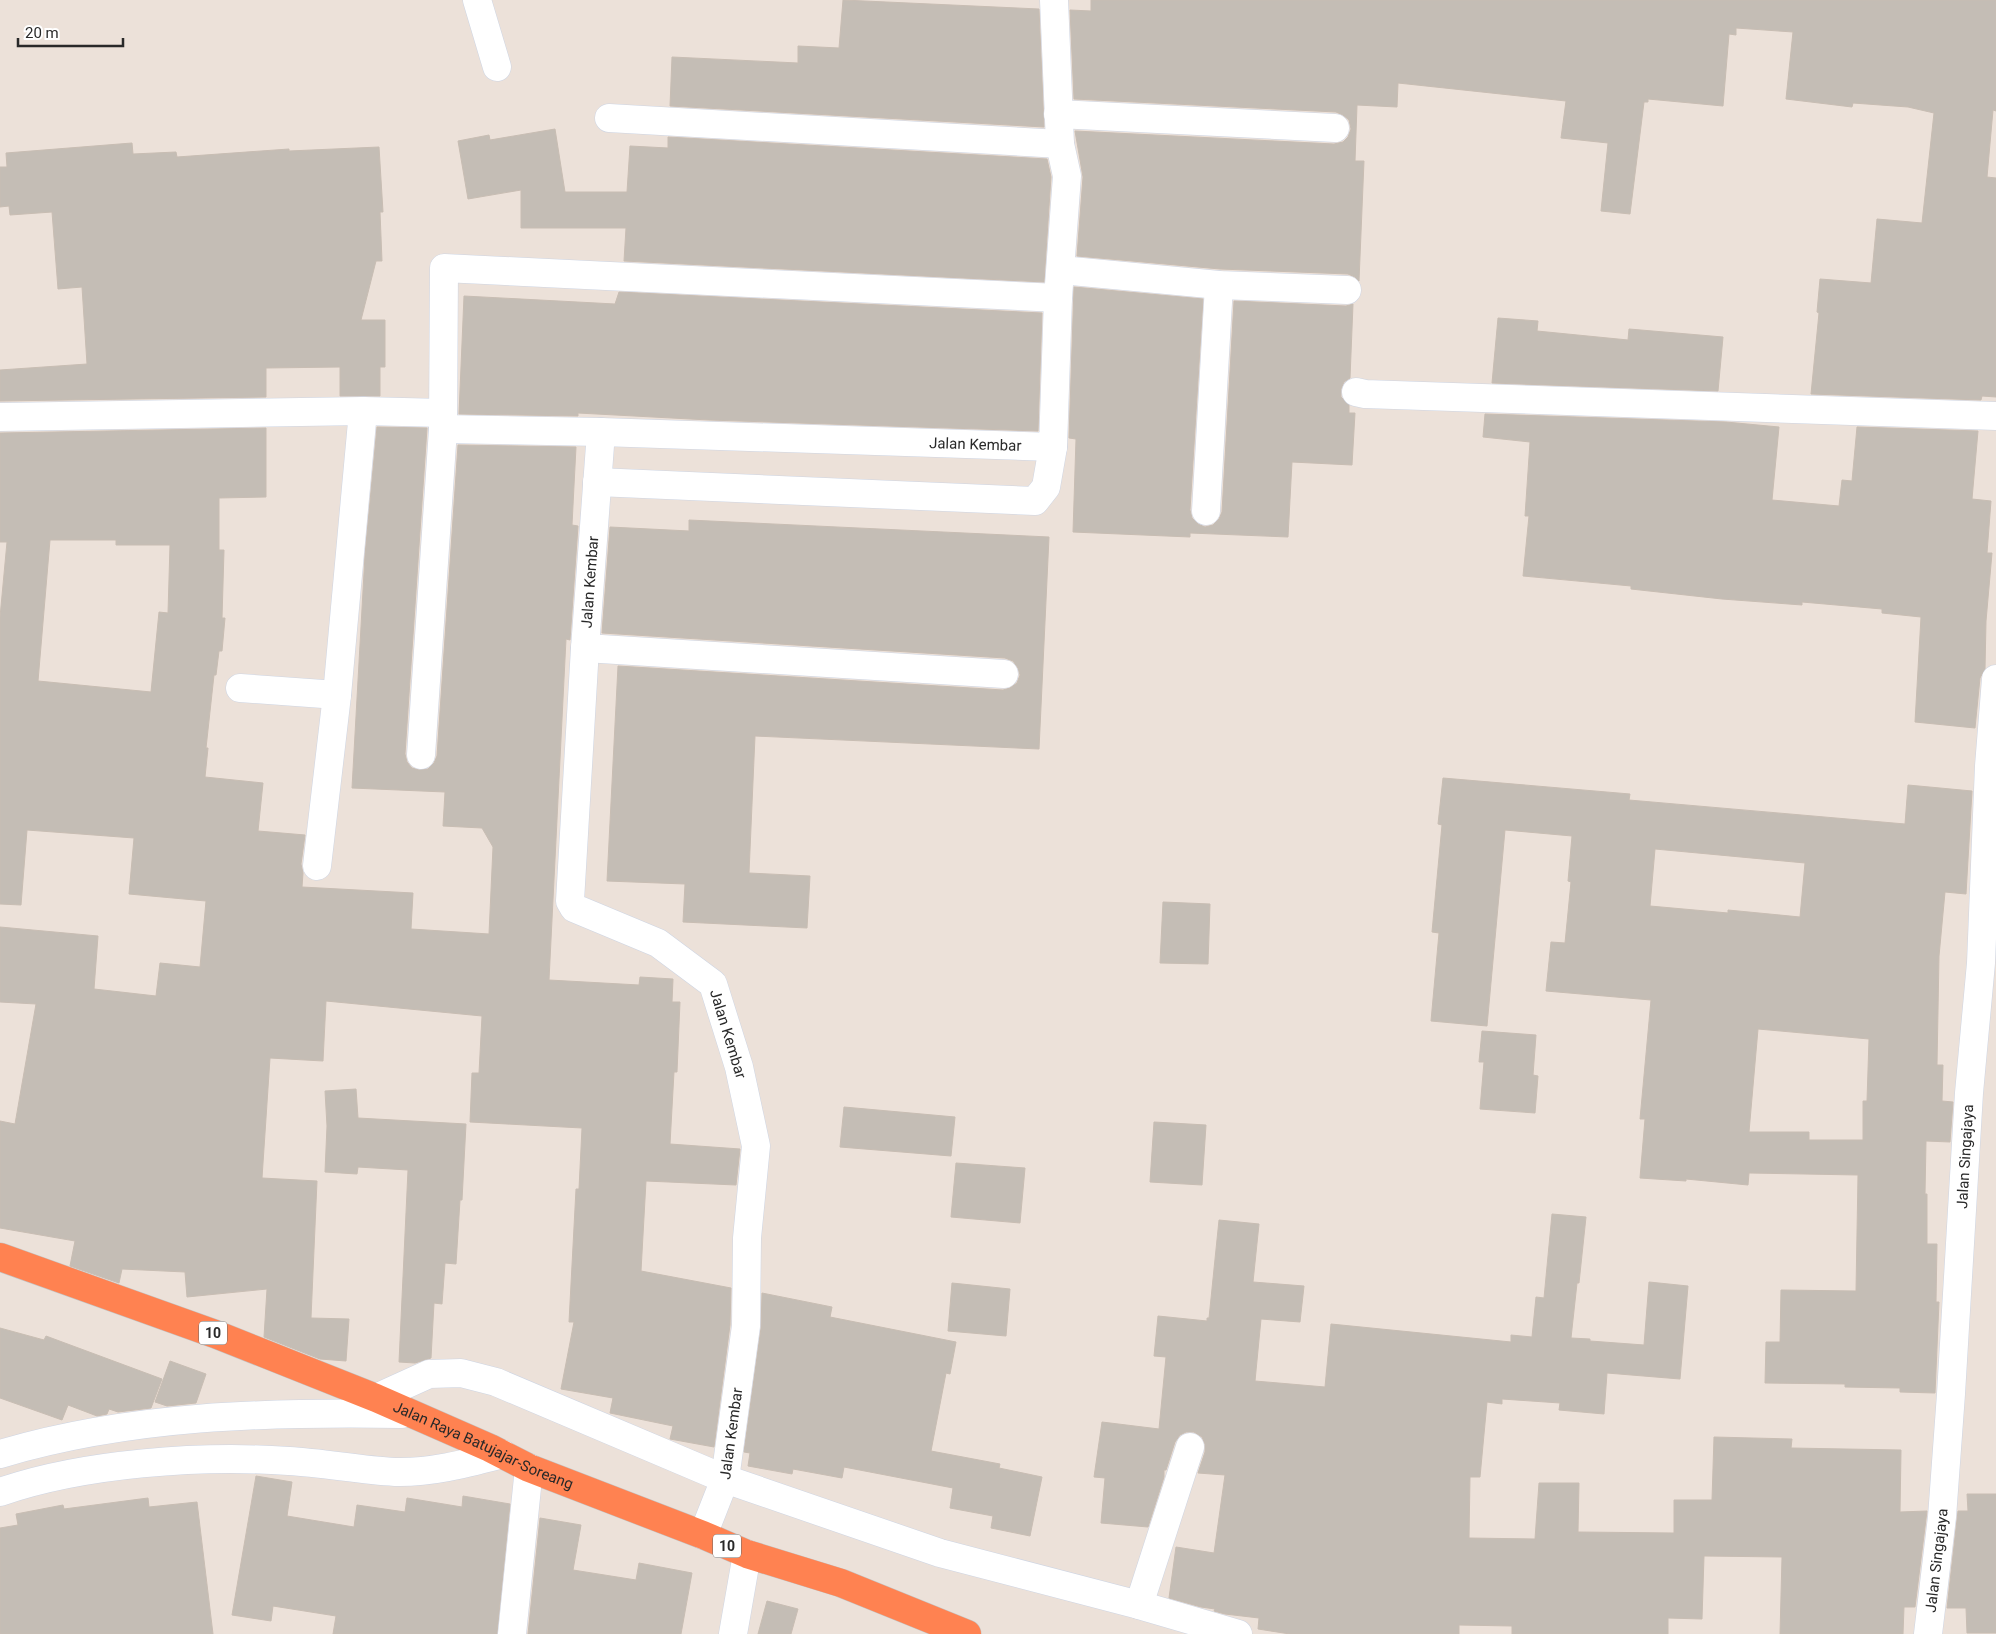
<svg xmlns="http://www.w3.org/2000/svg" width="1996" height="1634" font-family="Roboto,sans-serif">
  <rect width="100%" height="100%" fill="#ece1d9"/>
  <g fill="#c4bdb5" stroke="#c8bdb3" fill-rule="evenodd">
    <polygon points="843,0 1039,9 1044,127 670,106 672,57 798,63 798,46 839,48"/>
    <polygon points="1091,0 1996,0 1996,111 1993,110 1987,177 1996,178 1996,397 1982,396 1981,400 1811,394 1819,313 1817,312 1820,279 1871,283 1877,219 1922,223 1934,113 1908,107 1853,103 1852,107 1786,99 1793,32 1736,28 1736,35 1729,34 1723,106 1648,99 1648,102 1644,102 1630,214 1601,211 1608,143 1561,138 1566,101 1398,83 1397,107 1357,105 1355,161 1364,161 1359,281 1355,277 1348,274 1220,269 1077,256 1083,177 1075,131 1334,144 1343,142 1348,137 1351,129 1349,120 1343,115 1336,112 1074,99 1070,10 1091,11"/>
    <polygon points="555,129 565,192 627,192 630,146 668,148 668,137 1047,159 1051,177 1044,282 624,261 626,228 521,228 521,190 468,199 458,141 489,135 490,140"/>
    <polygon points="132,143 133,154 176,152 177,157 289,149 289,151 379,147 383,212 380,212 382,261 376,261 361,320 385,320 385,367 380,367 380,396 340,396 340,367 266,368 266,397 0,401 0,370 87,364 82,287 58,289 52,212 10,215 9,206 0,207 0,167 7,167 6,153"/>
    <polygon points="1074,287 1203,299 1190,510 1192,518 1198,524 1205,527 1213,525 1219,519 1222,512 1234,301 1346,306 1353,304 1350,378 1344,382 1341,389 1341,397 1349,405 1349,413 1355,413 1352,465 1292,462 1288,537 1190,533 1190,537 1073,532 1076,439 1069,438"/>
    <polygon points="619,292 1042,313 1038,431 709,420 578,413 578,416 459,414 464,296 615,304"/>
    <polygon points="1498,318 1538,321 1537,331 1628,340 1629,329 1723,337 1718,391 1492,383"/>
    <polygon points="1485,414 1726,422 1779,427 1772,500 1839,506 1842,480 1852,481 1857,427 1978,431 1972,499 1991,501 1987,553 1992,553 1986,621 1985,669 1980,678 1975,728 1915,722 1921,617 1882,613 1882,609 1802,602 1802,605 1722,599 1631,589 1631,586 1523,576 1529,516 1525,516 1530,442 1483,437"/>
    <path d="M 377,427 L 427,428 L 405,754 L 407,762 L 412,768 L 419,770 L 428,769 L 434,763 L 437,756 L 458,445 L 576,447 L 572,525 L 578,526 L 570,640 L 566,639 L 549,980 L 639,985 L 640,977 L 673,979 L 672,1002 L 680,1002 L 677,1072 L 674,1072 L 670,1144 L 740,1149 L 736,1185 L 646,1181 L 641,1271 L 731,1288 L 730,1325 L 714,1447 L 670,1439 L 673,1426 L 610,1413 L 613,1398 L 561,1389 L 574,1322 L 569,1322 L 576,1189 L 579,1189 L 582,1128 L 470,1122 L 472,1073 L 479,1073 L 482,1016 L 326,1001 L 323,1061 L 270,1058 L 262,1178 L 317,1181 L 311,1318 L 349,1319 L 346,1361 L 320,1359 L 264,1337 L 267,1289 L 187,1297 L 185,1272 L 122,1269 L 119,1283 L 70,1266 L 75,1241 L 0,1228 L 0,1121 L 15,1124 L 36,1004 L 0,1002 L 0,927 L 98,936 L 94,989 L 156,996 L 160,963 L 200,967 L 206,901 L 129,894 L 134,838 L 27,830 L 21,905 L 0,904 L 0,617 L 7,542 L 0,542 L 0,433 L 266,428 L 266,497 L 219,498 L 219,550 L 224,550 L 222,618 L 225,618 L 222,651 L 219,651 L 216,675 L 214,675 L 206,748 L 208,748 L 205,777 L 263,783 L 258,831 L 305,835 L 301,864 L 303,873 L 302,887 L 413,893 L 411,929 L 489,934 L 493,847 L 482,828 L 443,826 L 445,792 L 352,788 L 365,555 ZM 50,540 L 116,540 L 116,545 L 170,545 L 168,613 L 159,612 L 151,692 L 38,681 Z"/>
    <polygon points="689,520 1049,537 1039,749 755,736 749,873 810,876 807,928 683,922 685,884 607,881 618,666 1003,690 1010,688 1017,683 1020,675 1018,668 1013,661 1005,658 602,633 610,527 689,531"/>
    <path d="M 1443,778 L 1630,794 L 1629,800 L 1905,824 L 1908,785 L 1972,791 L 1966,894 L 1945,892 L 1939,956 L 1937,1065 L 1943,1065 L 1942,1101 L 1953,1102 L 1950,1142 L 1926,1141 L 1925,1194 L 1927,1194 L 1927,1244 L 1937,1244 L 1936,1302 L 1939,1302 L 1935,1393 L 1900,1392 L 1900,1388 L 1845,1387 L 1845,1384 L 1765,1383 L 1766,1342 L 1780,1342 L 1781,1290 L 1856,1291 L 1858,1175 L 1749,1173 L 1748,1185 L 1686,1179 L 1686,1181 L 1640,1178 L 1645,1119 L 1640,1119 L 1651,1000 L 1546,991 L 1551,942 L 1565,943 L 1571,882 L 1568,881 L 1572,836 L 1505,830 L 1487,1026 L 1431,1021 L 1439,933 L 1432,932 L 1442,825 L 1438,824 ZM 1655,849 L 1805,863 L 1800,917 L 1728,910 L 1728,913 L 1650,906 ZM 1758,1029 L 1869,1039 L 1867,1101 L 1863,1101 L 1863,1140 L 1809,1140 L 1809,1132 L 1749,1132 Z"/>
    <polygon points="1163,902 1210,904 1208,964 1160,963"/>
    <polygon points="1482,1031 1536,1035 1533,1075 1538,1076 1535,1113 1480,1109 1484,1062 1479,1062"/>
    <polygon points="356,1089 358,1118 466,1124 462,1200 460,1200 456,1264 445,1263 442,1304 434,1303 431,1358 415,1363 399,1362 408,1170 358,1167 357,1174 325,1172 327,1126 325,1091"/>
    <polygon points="844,1107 955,1117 951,1156 840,1147"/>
    <polygon points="1154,1122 1206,1125 1202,1185 1150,1182"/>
    <polygon points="956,1163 1025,1168 1020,1223 951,1217"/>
    <polygon points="1552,1214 1586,1217 1579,1283 1577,1283 1571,1338 1590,1339 1590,1341 1644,1345 1649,1282 1688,1286 1680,1379 1607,1373 1604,1414 1559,1410 1560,1403 1502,1399 1502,1404 1487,1402 1480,1477 1470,1477 1469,1538 1535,1539 1539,1483 1579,1483 1578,1532 1674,1533 1674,1500 1712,1500 1714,1437 1792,1439 1791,1448 1901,1450 1900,1512 1927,1511 1915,1607 1904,1607 1903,1634 1780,1634 1782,1557 1704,1556 1702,1619 1668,1618 1668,1634 1512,1634 1512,1626 1459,1625 1459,1634 1290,1634 1258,1629 1259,1618 1225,1614 1214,1611 1215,1609 1201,1607 1169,1598 1176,1547 1214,1553 1225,1475 1198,1473 1205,1452 1205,1444 1202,1437 1194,1432 1186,1432 1180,1435 1175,1442 1166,1470 1164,1470 1164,1477 1148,1527 1101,1523 1105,1478 1094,1477 1102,1422 1159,1429 1166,1357 1154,1356 1158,1316 1207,1321 1207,1318 1209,1318 1219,1220 1259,1224 1253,1282 1304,1286 1300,1322 1261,1319 1255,1381 1325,1387 1331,1324 1511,1342 1511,1335 1532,1337 1536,1297 1544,1298"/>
    <polygon points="952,1283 1010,1289 1006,1336 948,1331"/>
    <polygon points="762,1293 832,1307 830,1317 956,1342 950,1374 946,1373 931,1451 1000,1464 999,1468 1042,1477 1030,1536 991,1528 993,1516 950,1508 953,1488 844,1467 842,1478 793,1469 792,1474 748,1466 750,1453 744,1452 761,1328"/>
    <polygon points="0,1328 44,1340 46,1336 162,1379 151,1408 118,1412 109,1409 107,1414 97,1416 68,1405 62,1420 0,1398"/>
    <polygon points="170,1361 206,1374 196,1403 167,1406 155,1402"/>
    <polygon points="256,1476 292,1482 287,1516 354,1527 357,1505 405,1512 407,1498 462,1507 463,1496 510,1504 497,1634 333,1634 336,1616 273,1606 271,1621 232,1615"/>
    <polygon points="1967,1494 1996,1494 1996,1633 1967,1633 1966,1608 1947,1608 1958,1511 1968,1511"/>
    <polygon points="148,1498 149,1507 197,1502 213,1634 0,1634 0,1528 18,1525 16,1514 63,1505 64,1509"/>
    <polygon points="540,1518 581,1525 573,1570 636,1580 639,1563 692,1573 681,1634 528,1634"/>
    <polygon points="767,1601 798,1609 791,1634 758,1634"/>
  </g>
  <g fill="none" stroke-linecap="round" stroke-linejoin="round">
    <g stroke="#ced5e3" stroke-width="29">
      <g id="street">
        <polyline points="477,0 497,67"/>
        <polyline points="1058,114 1335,128"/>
        <polyline points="609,118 1060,144"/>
        <polyline points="1061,270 1219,285 1347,290"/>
        <polyline points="1356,392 1365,394 1996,416"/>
        <polyline points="0,417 363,411 443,413"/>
        <polyline points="443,429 444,268 1058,298"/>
        <polyline points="597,482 1035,501 1046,487 1053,447"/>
        <polyline points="1206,511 1219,285"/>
        <polyline points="585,648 1004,674"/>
        <polyline points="240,688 337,695"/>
        <polyline points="421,755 443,429 601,432"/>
        <polyline points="317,866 337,695 363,411"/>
        <polyline points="376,1398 429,1374 461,1373 496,1382 725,1479 940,1553 1139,1605 1238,1634"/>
        <path d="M 0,1454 C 131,1415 267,1412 402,1414"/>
        <path d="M 0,1492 C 84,1463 200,1455 289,1461 C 324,1463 359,1470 395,1472 C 431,1473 468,1463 503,1454"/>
        <path id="s1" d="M 703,1535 L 725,1479 L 746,1326 L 747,1238 L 756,1146 L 739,1067 L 713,984 L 658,943 L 574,908 L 570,901 L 585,648 L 601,432 L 1053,447 L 1058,298 L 1067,176 L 1060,144 L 1054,0"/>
        <polyline points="1139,1605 1190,1447"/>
        <polyline points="512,1634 529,1468"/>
        <polyline points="733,1634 747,1554"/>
      </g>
    </g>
    <g stroke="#ced5e3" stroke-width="29">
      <g id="secondary">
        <path id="s2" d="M 1928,1634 L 1942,1517 L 1951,1394 L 1969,1093 L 1981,963 L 1989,766 L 1996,679"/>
      </g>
    </g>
    <g stroke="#c3c3c3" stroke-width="29">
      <g id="highway">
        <path id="s3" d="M 0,1257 L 215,1334 L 376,1398 L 490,1448 L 529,1468 L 703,1535 L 747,1554 L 841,1583 L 967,1634"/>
      </g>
    </g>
    <use href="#street" stroke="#fff" stroke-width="28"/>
    <use href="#secondary" stroke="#fff" stroke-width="28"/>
    <use href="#highway" stroke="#ff8251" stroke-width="28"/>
  </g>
  <g text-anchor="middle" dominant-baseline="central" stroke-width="4" stroke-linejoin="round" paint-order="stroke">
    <g fill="#fff" stroke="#696969" stroke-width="1">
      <rect x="199" y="1321.5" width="28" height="23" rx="4"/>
      <rect x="713" y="1534.5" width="28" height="23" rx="4"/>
    </g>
    <g font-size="14" font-weight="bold" fill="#292929">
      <text x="213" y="1333">10</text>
      <text x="727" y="1546">10</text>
    </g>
    <g font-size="15" fill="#292929" stroke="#fff">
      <text stroke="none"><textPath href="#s1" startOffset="1575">Jalan Kembar</textPath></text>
      <text stroke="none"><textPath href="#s1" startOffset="1050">Jalan Kembar</textPath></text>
      <text transform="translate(728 1034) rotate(73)">Jalan Kembar</text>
      <text stroke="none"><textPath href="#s2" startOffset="479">Jalan Singajaya</textPath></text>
      <text stroke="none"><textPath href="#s1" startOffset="106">Jalan Kembar</textPath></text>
      <text stroke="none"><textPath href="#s3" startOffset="519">Jalan Raya Batujajar-Soreang</textPath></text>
      <text stroke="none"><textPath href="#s2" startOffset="74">Jalan Singajaya</textPath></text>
    </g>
  </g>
  <path d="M18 38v8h105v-8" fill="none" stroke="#292929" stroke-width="2.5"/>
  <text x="25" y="38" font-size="15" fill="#292929" stroke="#ffffff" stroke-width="4" paint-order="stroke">20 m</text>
</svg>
